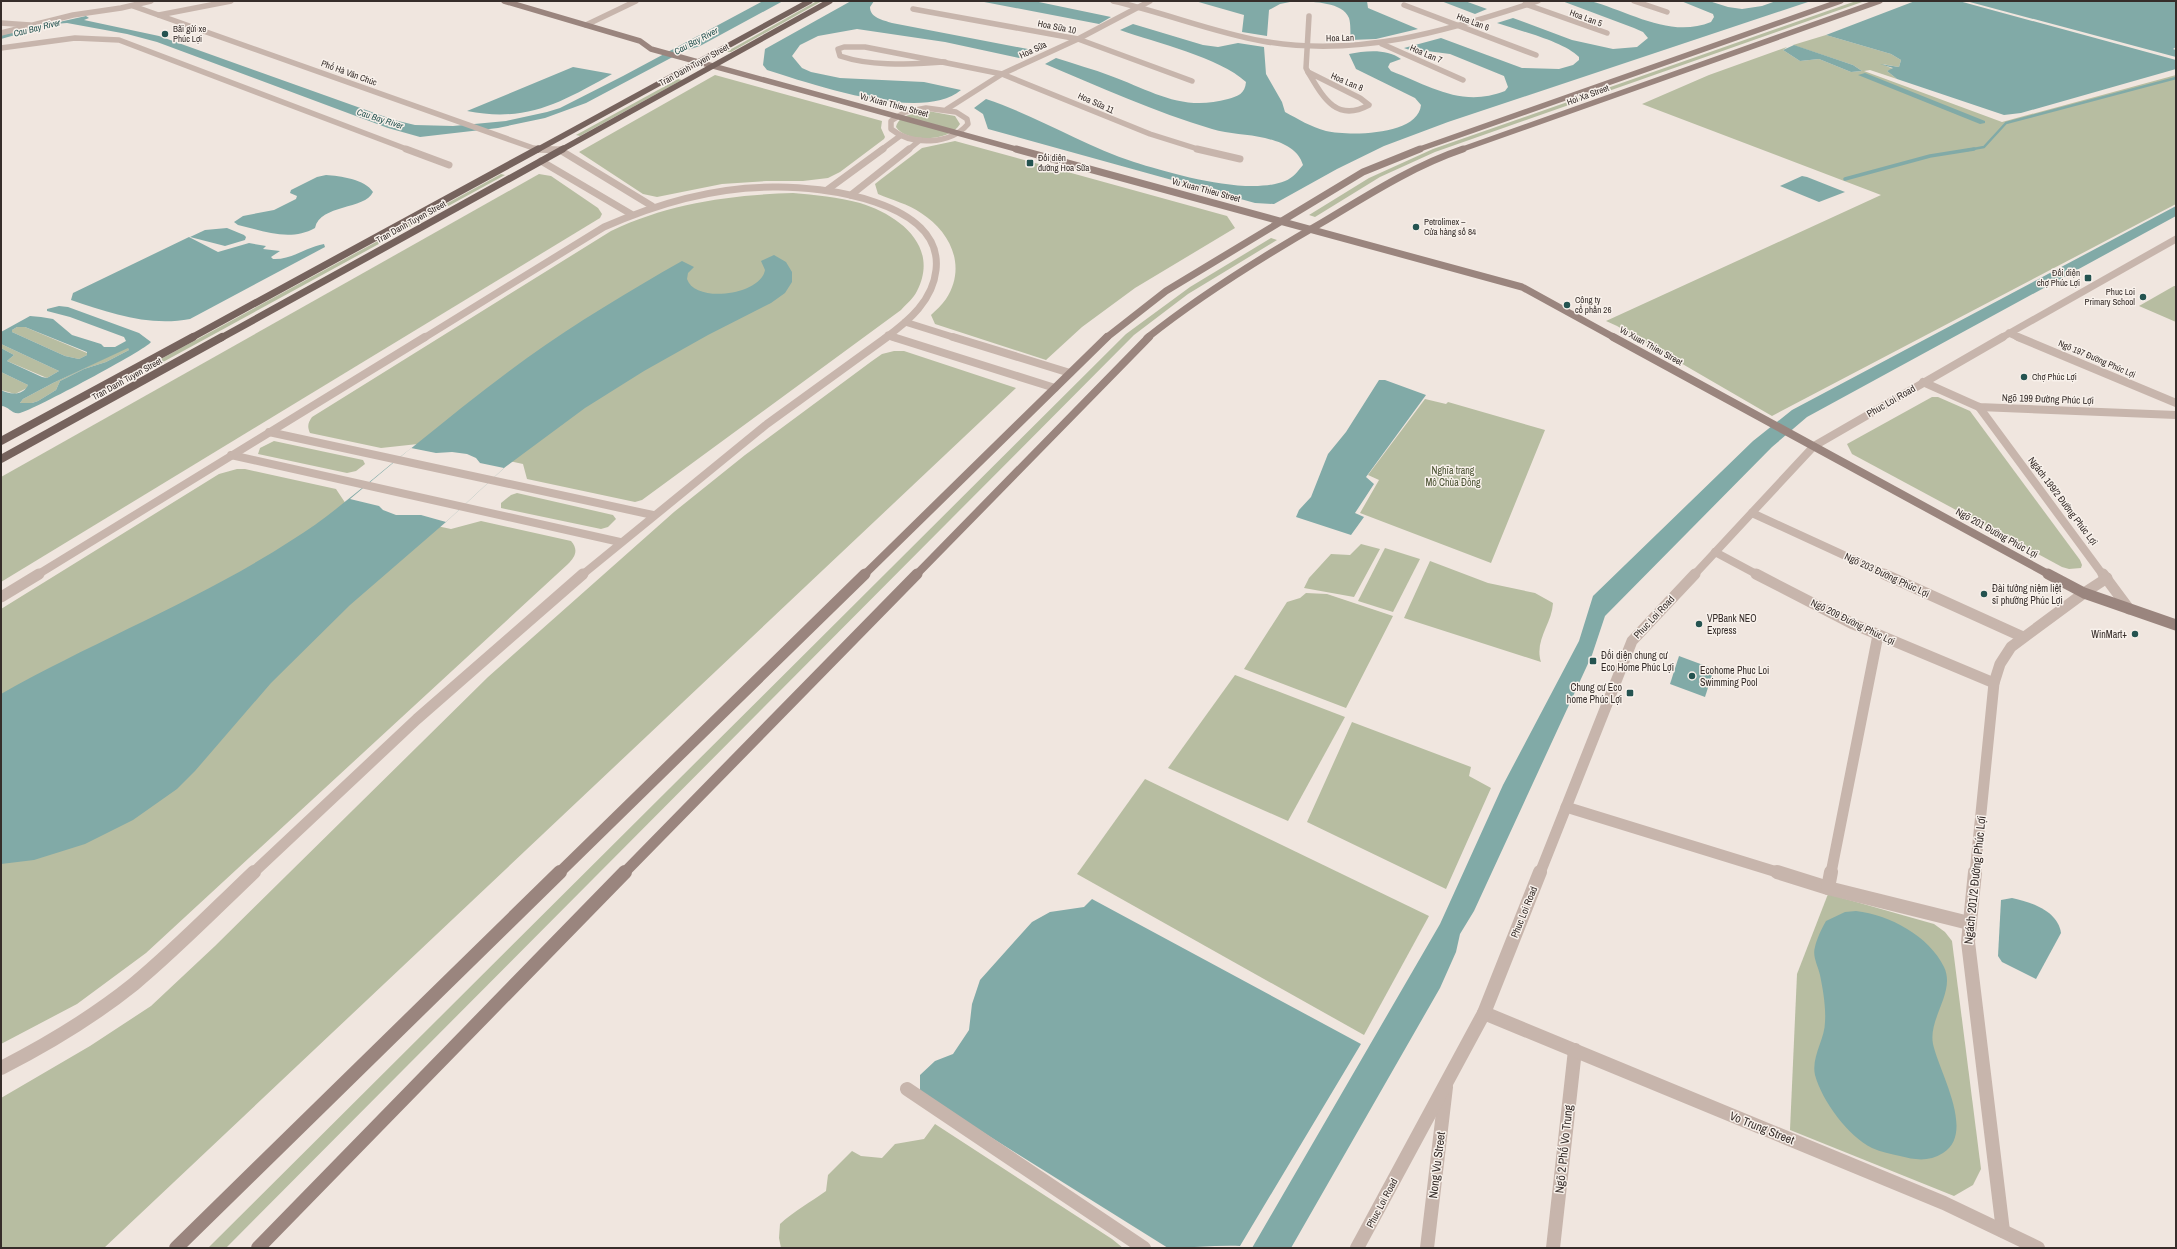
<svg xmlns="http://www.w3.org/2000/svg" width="2177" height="1249" font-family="'Archivo Narrow',sans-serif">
  <rect width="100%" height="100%" fill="#f0e6df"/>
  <g fill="#b7bda1">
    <polygon points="817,1 822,1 731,52 726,52"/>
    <polygon points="1856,1 1865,1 1435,152 1380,177 1315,217 1309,215 1369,178 1433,149"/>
    <polygon points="1826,35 1891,54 1901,60 1899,67 1882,64 1893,69 1887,71 1897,79 1870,70 1864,71 2002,122 2176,75 2176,204 1772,416 1617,326 1606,321 1881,195 1642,104 1709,75 1787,47 1783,50 1800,61 1819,59 1851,72 1862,71 1853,65 1793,45"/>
    <polygon points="715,75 882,121 881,128 885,137 884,139 840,172 828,178 803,181 766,181 722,184 657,197 643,194 579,152"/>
    <polygon points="678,79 682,80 580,136 576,135"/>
    <path d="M 928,111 L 955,116 L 960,124 C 951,141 907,144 896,127 C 899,114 917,113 928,111 Z"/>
    <path d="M 955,141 L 1227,216 L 1235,228 L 1135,288 L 1082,327 L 1046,360 L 935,324 L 931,315 C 936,310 942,305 946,299 C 967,267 951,232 921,213 C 908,204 892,200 878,194 L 875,184 L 880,180 L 922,148 Z"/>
    <polygon points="501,174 505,175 152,368 148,366"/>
    <polygon points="539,174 551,176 598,208 602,214 600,218 1,582 1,477"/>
    <path d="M 793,193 C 815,195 838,197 860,203 C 899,215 940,246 917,291 C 914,298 906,304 901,310 L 642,500 L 635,502 L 527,479 L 523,464 L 427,443 L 381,448 L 310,433 C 307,426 308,423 312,417 L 611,231 C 669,203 730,195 793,193 Z"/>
    <polygon points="1271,238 1277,240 1188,294 1134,335 226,1248 208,1248 1126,334 1190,287"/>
    <polygon points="2174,286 2176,286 2176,322 2139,306"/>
    <polygon points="17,327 25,327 87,353 87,355 79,359 65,356 12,332 12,330"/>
    <polygon points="1,344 59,371 47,378 7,361 14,355 1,348"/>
    <polygon points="128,347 129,350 106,362 84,369 60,381 56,390 38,401 32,403 20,403 23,399 53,383"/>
    <polygon points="894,351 904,351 1016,388 104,1248 1,1248 1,1098 90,1046 151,1006 215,946 488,677 674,512 745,455 872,361 882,354"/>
    <polygon points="1,372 28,385 27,388 15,394 1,390"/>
    <polygon points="1932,397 1938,397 1970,411 2080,560 2082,565 2081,568 2069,569 2062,567 1852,454 1847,444"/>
    <polygon points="1425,399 1446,404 1448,402 1545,430 1491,563 1360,513 1379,480 1368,475"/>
    <polygon points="274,441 363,460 365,464 356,471 347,473 258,454 260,448"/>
    <path d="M 237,469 L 245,469 L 336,489 L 348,507 L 451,529 L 481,521 L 571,541 C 579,550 575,557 568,564 L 146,953 L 77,1004 L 1,1044 L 1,609 L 219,474 Z"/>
    <polygon points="517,493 613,515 616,519 608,527 601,529 501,508 501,503 511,495"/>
    <polygon points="1361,544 1380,549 1354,597 1304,588 1309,578 1331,554 1350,555"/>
    <polygon points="1385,548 1420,559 1393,612 1358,601"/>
    <path d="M 1430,561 L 1488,583 L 1535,593 L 1553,603 C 1552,624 1534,640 1541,662 L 1404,618 Z"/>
    <polygon points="1306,593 1327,594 1393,616 1346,708 1244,669 1287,602 1300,598"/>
    <polygon points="1235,675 1345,717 1288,821 1168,768"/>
    <polygon points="1352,722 1471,767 1469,776 1491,788 1446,889 1307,822"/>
    <polygon points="1145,779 1429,916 1364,1035 1077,874"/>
    <polygon points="1828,894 1934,924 1945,932 1952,941 1981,1169 1973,1185 1954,1196 1790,1130 1797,974"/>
    <path d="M 935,1124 L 1112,1239 L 1123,1248 L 781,1248 L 779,1238 L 780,1224 C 794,1211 811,1202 826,1191 L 828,1175 L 852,1151 L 861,1156 L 882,1158 L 895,1144 L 924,1139 Z"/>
  </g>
  <g fill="#81aaa7" fill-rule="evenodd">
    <polygon points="763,1 783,1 700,46 684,51 586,103 545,118 498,128 420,137 388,128 157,42 127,34 67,23 54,24 1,39 1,35 86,16 89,18 84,20 159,36 394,120 415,125 453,126 506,121 547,112 560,108 623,76"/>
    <path d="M 851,1 L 874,1 L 870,7 C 870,18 883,20 892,23 L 1033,50 L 1019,58 L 945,42 L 857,29 L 818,36 L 800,45 L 792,56 L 802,68 L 811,72 L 840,78 L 924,82 L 961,90 C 922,123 812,84 767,70 L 763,65 L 765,49 Z"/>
    <polygon points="979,1 1034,1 1111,17 1099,24"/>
    <polygon points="1195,1 1295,1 1280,4 1269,10 1267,36 1242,32 1244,15"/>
    <path d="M 1299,1 L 1367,1 L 1368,8 L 1418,29 L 1376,39 L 1351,40 C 1350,34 1351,24 1349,18 C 1343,2 1313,2 1299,1 Z"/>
    <polygon points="1441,1 1465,1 1487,9 1475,14"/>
    <path d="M 1562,1 C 1571,1 1582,0 1590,1 C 1629,11 1670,39 1711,22 L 1714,17 L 1713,14 L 1681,1 L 1709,1 L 1728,7 L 1742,9 L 1762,6 L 1776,1 L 1811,1 L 1448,122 L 1384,146 L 1337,169 L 1274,204 L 1255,203 L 988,129 L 983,114 L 974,108 L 986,99 C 1037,116 1083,145 1134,162 C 1172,174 1248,196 1285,181 C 1293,178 1298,171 1303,165 C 1298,148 1281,142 1265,138 C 1248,134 1229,134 1212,129 C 1155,112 1100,87 1045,64 L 1056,58 C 1074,64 1093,69 1111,76 C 1152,91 1182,112 1228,99 C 1238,96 1245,94 1246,82 C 1219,57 1156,43 1120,30 L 1133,24 L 1203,45 L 1218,47 L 1238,43 L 1264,47 L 1266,74 L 1282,102 L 1285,112 C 1298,119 1311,127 1326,131 C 1349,136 1418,136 1421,105 L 1415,98 L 1356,69 L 1349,54 C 1365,51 1386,48 1401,59 L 1390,63 L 1388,67 L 1391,71 C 1430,86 1462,108 1505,91 L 1508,87 L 1504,76 L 1450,54 L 1427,51 L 1418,53 L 1404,48 L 1441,38 L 1522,68 L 1559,69 L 1573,65 L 1579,60 L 1579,57 C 1563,41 1520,31 1497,23 L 1513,18 L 1572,40 L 1613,49 L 1637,47 L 1648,38 L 1643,32 L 1634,28 Z"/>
    <polygon points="1915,1 1959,1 2176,60 2176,69 2021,113 2004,115 1897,79 1887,71 1893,68 1880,64 1899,67 1901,60 1891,54 1826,35"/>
    <polygon points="1966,1 2176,1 2176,47 2173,49 2176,50 2176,57"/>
    <polygon points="1794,45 1853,65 1862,71 1851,72 1819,59 1800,61 1783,50"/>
    <path d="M 573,67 L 612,74 C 562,102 527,123 467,111 Z"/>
    <polygon points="1865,73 1985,121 1985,123 1980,124 1858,75"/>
    <path d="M 326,175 C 340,176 365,179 373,192 C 365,210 320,204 315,228 C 290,242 264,231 238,225 L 234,222 L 243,216 L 274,210 L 296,199 L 297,196 L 290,193 L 291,190 L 317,177 Z"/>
    <polygon points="1802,176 1807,177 1845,192 1819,202 1780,186"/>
    <polygon points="2176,206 2176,216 1807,417 1772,447 1605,616 1592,655 1474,911 1460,934 1456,952 1440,988 1291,1248 1252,1248 1440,924 1503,785 1579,641 1593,596 1753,441 1792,410"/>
    <polygon points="227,228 244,235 246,237 245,240 225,246 190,237 205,230"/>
    <path d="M 189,237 L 218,252 L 249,243 L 266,246 L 263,249 L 280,251 L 271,257 L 273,259 C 292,260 306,247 324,244 L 325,247 L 190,319 C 149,327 110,313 71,300 L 73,293 Z"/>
    <path d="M 774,255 L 786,262 L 792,272 L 792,282 L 785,293 L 771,303 L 708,335 L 644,371 L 585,408 L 504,468 L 446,522 L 350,605 L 271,683 L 195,771 L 177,789 L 133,820 L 85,844 L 34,860 L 1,864 L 1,694 C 96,640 200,600 292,540 C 336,513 373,477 414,446 C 451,416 488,386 527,358 C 576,323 629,291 682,261 L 694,267 L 688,273 L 687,279 C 695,304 761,295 765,270 L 761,261 Z"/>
    <path d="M 59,306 L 68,307 L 139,333 L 151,342 C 147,349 33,410 20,413 C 12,415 9,406 1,406 L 1,390 C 10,395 23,396 28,385 L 1,372 L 1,348 L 14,355 L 7,361 L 42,377 L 47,378 L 59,371 L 1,344 L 1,332 L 30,316 L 41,317 L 53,319 L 72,335 L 101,344 L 104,347 L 115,347 L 126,341 L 124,337 L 70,317 L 47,311 L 47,309 ZM 17,327 L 25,327 L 87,352 L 87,355 L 79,359 L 65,356 L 12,332 L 12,330 ZM 128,348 L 129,350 L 106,362 L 84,369 L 60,381 L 56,390 L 38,401 L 32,403 L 20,403 L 23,399 L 53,383 Z"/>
    <polygon points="1379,380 1385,380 1426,395 1366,477 1374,484 1355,513 1364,517 1351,535 1296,517 1299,510 1311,497 1328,454 1346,432"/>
    <polygon points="1679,656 1714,669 1705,697 1670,684"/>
    <path d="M 2012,898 C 2031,902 2058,911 2061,933 L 2036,979 L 2002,962 L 1998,956 L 2001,900 Z"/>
    <path d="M 1092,899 L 1361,1044 L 1240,1246 C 1217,1245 1193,1248 1168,1248 L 920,1093 L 920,1075 L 935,1061 L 953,1054 L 969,1030 L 972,1004 L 980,980 L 1032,922 L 1050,912 L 1084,907 Z"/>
    <path d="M 1856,911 C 1890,915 1929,936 1944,967 C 1956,992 1928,1018 1933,1044 C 1939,1072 1976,1133 1943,1153 C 1929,1162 1915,1160 1900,1156 C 1891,1154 1881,1152 1872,1148 C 1848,1136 1822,1101 1815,1075 C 1811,1057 1825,1039 1825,1022 C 1826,1007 1823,990 1820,975 C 1818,966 1812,956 1815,947 C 1817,938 1822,928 1826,921 L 1845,912 Z"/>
  </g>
  <polygon fill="#f0e6df" points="411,448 436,453 452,452 467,454 476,458 480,463 504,468 446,522 421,515 396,515 383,510 379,506 350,499"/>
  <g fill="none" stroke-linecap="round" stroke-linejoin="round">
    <polyline stroke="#81aaa7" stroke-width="2.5" points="1968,150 1984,147 2006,123 2176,78"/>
    <polyline stroke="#81aaa7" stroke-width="3.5" points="1845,179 1930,156 1974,149"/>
    <g stroke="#c7b5ac" stroke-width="5.5">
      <path d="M 1113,1 C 1163,12 1212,32 1262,41 C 1358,58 1448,31 1538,1"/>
      <polyline points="1634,1 1667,12"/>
      <polyline points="1525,4 1607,33"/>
      <polyline points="1404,5 1536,55"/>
      <polyline points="913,9 1078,39 1192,81"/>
      <polyline points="159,15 231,1"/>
      <polyline points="1,23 30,25"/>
      <polyline points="586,25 636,1"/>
      <polyline points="1382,44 1463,80"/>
      <path d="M 844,47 L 865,47 L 942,62 C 908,64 873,67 840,56 L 838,49 Z"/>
      <polyline points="942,62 1002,74 1150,134 1201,150"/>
      <polyline points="942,62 945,62"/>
      <path d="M 1308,72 L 1360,98 L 1369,105 C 1336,123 1323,97 1308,72 Z"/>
      <polyline points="1308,72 1306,68 1309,16"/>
      <path d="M 926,108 L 956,112 L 967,119 L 968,124 C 950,145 912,146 891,129 L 891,121 L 905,112 Z"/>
      <polyline points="947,109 1002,74 1078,39 1150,1"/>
      <polyline points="881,150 900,136"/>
      <polyline points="908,150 920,140"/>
    </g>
    <g stroke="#c7b5ac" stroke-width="7">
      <polyline points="1197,149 1240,159"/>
      <polyline points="560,150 652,206"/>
      <polyline points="541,161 631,214"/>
      <polyline points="827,190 883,149"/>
      <polyline points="851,195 909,149"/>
      <polyline points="905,322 956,338"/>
      <polyline points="2009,333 2020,338"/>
      <polyline points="888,335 896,338"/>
      <path d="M 424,338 L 604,227 C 658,203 714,187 773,187 C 821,186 944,201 936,270 C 933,300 909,321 885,338"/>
    </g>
    <g stroke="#c7b5ac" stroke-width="8">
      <polyline points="893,337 1055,388"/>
      <polyline points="953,337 1070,373"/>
      <polyline points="2018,337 2176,403"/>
      <polyline points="1923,382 1979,407 2176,415"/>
      <polyline points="1979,407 2103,575"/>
      <polyline points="269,432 653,515"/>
      <polyline points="231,455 620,542"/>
      <polyline points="1752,513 1887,575"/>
      <polyline points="1715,552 1758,575"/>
      <polyline points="37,575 425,337"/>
      <polyline points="582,575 767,424 887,337"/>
    </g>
    <g stroke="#c7b5ac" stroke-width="11">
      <polyline points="1756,574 1853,624 1994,683"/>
      <polyline points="1884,574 2023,637"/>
      <polyline points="2103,574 2129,609"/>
      <polyline points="2084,593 2107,578"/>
      <polyline points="1,597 39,574"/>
      <polyline points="1566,807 1780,873"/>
      <polyline points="253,873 417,719 583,574"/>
      <polyline points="1831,873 1878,635"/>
    </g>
    <g stroke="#c7b5ac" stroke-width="14">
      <polyline points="1777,872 1828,888"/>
      <polyline points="1831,872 1828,888 1969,923"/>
      <path d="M 1,1068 C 48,1044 93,1017 134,984 C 176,949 214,910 254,872"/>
      <polyline points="907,1089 1144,1248"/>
      <polyline points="1427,1248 1446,1087"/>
      <polyline points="1553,1248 1575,1050"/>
    </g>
    <g stroke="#c7b5ac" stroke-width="5.5">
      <polyline points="133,6 536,149 552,150"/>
      <polyline points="1,33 73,15 121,8 151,1"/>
      <polyline points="1,48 75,38 119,40 409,150"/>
    </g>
    <g stroke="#c7b5ac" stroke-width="7">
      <polyline points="406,149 449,165"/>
      <polyline points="535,149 560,150"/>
      <polyline points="2001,338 2176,239"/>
    </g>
    <polyline stroke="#c7b5ac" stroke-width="8" points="1694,575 1814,446 2003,337"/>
    <g stroke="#c7b5ac" stroke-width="11">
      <polyline points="1540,873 1632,641 1695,574"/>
      <polyline points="1975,873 1994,683 2000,664 2011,647 2084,593"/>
    </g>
    <g stroke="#c7b5ac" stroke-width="14">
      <polyline points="1975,872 1968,942 2003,1231"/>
      <polyline points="1484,1013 1944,1203 2038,1248"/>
      <polyline points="1357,1248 1484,1013 1540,872"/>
    </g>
    <g stroke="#9a857e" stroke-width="5.5">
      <polyline points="504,1 640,41 651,49 1019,150"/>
      <polyline points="1417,150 1841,1"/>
      <polyline points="1460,150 1880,1"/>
    </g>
    <g stroke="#9a857e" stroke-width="7">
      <polyline points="1016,149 1522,287 1615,338"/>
      <polyline points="1106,338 1166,291 1363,172 1420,149"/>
      <path d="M 1147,338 C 1202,294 1262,257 1323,222 C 1368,195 1413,166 1463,149"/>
    </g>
    <g stroke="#9a857e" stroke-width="8">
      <polyline points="1613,337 2050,575"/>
      <polyline points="864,575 1107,337"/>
      <polyline points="916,575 1149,337"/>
    </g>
    <g stroke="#9a857e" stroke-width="11">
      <polyline points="2048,574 2084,593 2176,625"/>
      <polyline points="559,873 865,574"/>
      <polyline points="624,873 917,574"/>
    </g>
    <g stroke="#9a857e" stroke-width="14">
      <polyline points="176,1248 560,872"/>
      <polyline points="258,1248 625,872"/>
    </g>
    <g stroke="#76635d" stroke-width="5.5">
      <polyline points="537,150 810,1"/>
      <polyline points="561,150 830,1"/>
    </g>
    <g stroke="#76635d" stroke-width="7">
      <polyline points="191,338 538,149"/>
      <polyline points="221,338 563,149"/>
    </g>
    <g stroke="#76635d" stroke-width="8">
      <polyline points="1,441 193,337"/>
      <polyline points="1,459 222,337"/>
    </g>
  </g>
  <g fill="#245350" stroke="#f8f1eb" stroke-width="1.5">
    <circle cx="165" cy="34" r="4"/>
    <rect x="1026" y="159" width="8" height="8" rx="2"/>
    <circle cx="1416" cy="227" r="4"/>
    <rect x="2084" y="274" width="8" height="8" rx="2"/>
    <circle cx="2143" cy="297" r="4"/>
    <circle cx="1567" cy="305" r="4"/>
    <circle cx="2024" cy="377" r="4"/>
    <circle cx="1984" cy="594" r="4"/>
    <circle cx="1699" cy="624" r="4"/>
    <circle cx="2135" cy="634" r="4"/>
    <rect x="1589" y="657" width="8" height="8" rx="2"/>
    <circle cx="1692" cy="676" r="4"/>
    <rect x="1626" y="689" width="8" height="8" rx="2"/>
  </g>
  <g text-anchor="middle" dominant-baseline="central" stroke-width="3" stroke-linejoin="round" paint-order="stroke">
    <g font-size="9" fill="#362d2a" stroke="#f8f1eb">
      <text transform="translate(1586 18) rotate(20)">Hoa Lan 5</text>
      <text transform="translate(1473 22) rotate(21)">Hoa Lan 6</text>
      <text transform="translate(1057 27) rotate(11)">Hoa Sữa 10</text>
      <text transform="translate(1340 38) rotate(-1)">Hoa Lan</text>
      <text transform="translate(1033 50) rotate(-25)">Hoa Sữa</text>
      <text transform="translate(1426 54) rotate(23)">Hoa Lan 7</text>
      <text transform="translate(694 65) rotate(-29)">Tran Danh Tuyen Street</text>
      <text transform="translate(349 73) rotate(20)">Phố Hà Văn Chúc</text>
      <text transform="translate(1347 82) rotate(23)">Hoa Lan 8</text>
      <text transform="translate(1588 95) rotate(-20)">Hoi Xa Street</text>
      <text transform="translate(1096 103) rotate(24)">Hoa Sữa 11</text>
      <text transform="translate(894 105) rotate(15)">Vu Xuan Thieu Street</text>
      <text transform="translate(1206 190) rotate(15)">Vu Xuan Thieu Street</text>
      <text transform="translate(411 222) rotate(-29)">Tran Danh Tuyen Street</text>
      <text transform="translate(1651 346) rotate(29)">Vu Xuan Thieu Street</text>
      <text transform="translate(2097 359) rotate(23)">Ngõ 197 Đường Phúc Lợi</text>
      <text transform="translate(127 379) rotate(-29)">Tran Danh Tuyen Street</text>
    </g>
    <g font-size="9" font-style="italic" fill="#245350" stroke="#f8f1eb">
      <text transform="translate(37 28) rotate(-14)">Cau Bay River</text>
      <text transform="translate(696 41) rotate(-28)">Cau Bay River</text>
      <text transform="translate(380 119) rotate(18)">Cau Bay River</text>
    </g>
    <g font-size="9" fill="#362d2a" stroke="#f8f1eb" text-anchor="start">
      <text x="173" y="29">Bãi gửi xe<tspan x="173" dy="10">Phúc Lợi</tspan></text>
      <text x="1038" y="158">Đối diện<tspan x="1038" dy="10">đường Hoa Sữa</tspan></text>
      <text x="1424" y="222">Petrolimex –<tspan x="1424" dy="10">Cửa hàng số 84</tspan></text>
      <text x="2080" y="273" text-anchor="end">Đối diện<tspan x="2080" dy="10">chợ Phúc Lợi</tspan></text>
      <text x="2135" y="292" text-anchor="end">Phuc Loi<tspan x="2135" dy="10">Primary School</tspan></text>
      <text x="1575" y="300">Công ty<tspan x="1575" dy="10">cổ phần 26</tspan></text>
      <text x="2032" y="377">Chợ Phúc Lợi</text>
    </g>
    <g font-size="10" fill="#362d2a" stroke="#f8f1eb">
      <text transform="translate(2048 399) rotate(2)">Ngõ 199 Đường Phúc Lợi</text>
      <text transform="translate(1891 401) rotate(-30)">Phuc Loi Road</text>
      <text transform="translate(2063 501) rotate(53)">Ngách 199/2 Đường Phúc Lợi</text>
      <text transform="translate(1997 533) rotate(29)">Ngõ 201 Đường Phúc Lợi</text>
      <text transform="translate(1887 575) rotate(25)">Ngõ 203 Đường Phúc Lợi</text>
      <text transform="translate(1654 617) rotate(-47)">Phuc Loi Road</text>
      <text transform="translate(1853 622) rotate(26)">Ngõ 209 Đường Phúc Lợi</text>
      <text transform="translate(1524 912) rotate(-68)">Phuc Loi Road</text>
      <text transform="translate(1382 1203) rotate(-62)">Phuc Loi Road</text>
    </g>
    <g font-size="10" fill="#495131" stroke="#f8f1eb">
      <text x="1453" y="470">Nghĩa trang<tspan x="1453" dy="12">Mô Chùa Đồng</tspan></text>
    </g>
    <g font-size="10" fill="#362d2a" stroke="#f8f1eb" text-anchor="start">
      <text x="1992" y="588">Đài tưởng niệm liệt<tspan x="1992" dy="12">sĩ phường Phúc Lợi</tspan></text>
      <text x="1707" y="618">VPBank NEO<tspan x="1707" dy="12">Express</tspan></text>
      <text x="2127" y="634" text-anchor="end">WinMart+</text>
      <text x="1601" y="655">Đối diện chung cư<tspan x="1601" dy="12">Eco Home Phúc Lợi</tspan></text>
      <text x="1700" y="670">Ecohome Phuc Loi<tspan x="1700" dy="12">Swimming Pool</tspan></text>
      <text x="1622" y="687" text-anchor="end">Chung cư Eco<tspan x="1622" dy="12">home Phúc Lợi</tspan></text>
    </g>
    <g font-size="12" fill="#362d2a" stroke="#f8f1eb">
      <text transform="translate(1975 880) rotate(-84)">Ngách 201/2 Đường Phúc Lợi</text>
      <text transform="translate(1762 1128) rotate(22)">Vo Trung Street</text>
      <text transform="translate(1564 1149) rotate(-84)">Ngõ 2 Phố Vo Trung</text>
      <text transform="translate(1437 1165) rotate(-83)">Nong Vu Street</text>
    </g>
  </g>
  <rect width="2177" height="1249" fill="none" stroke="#362d2a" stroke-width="4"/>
</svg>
